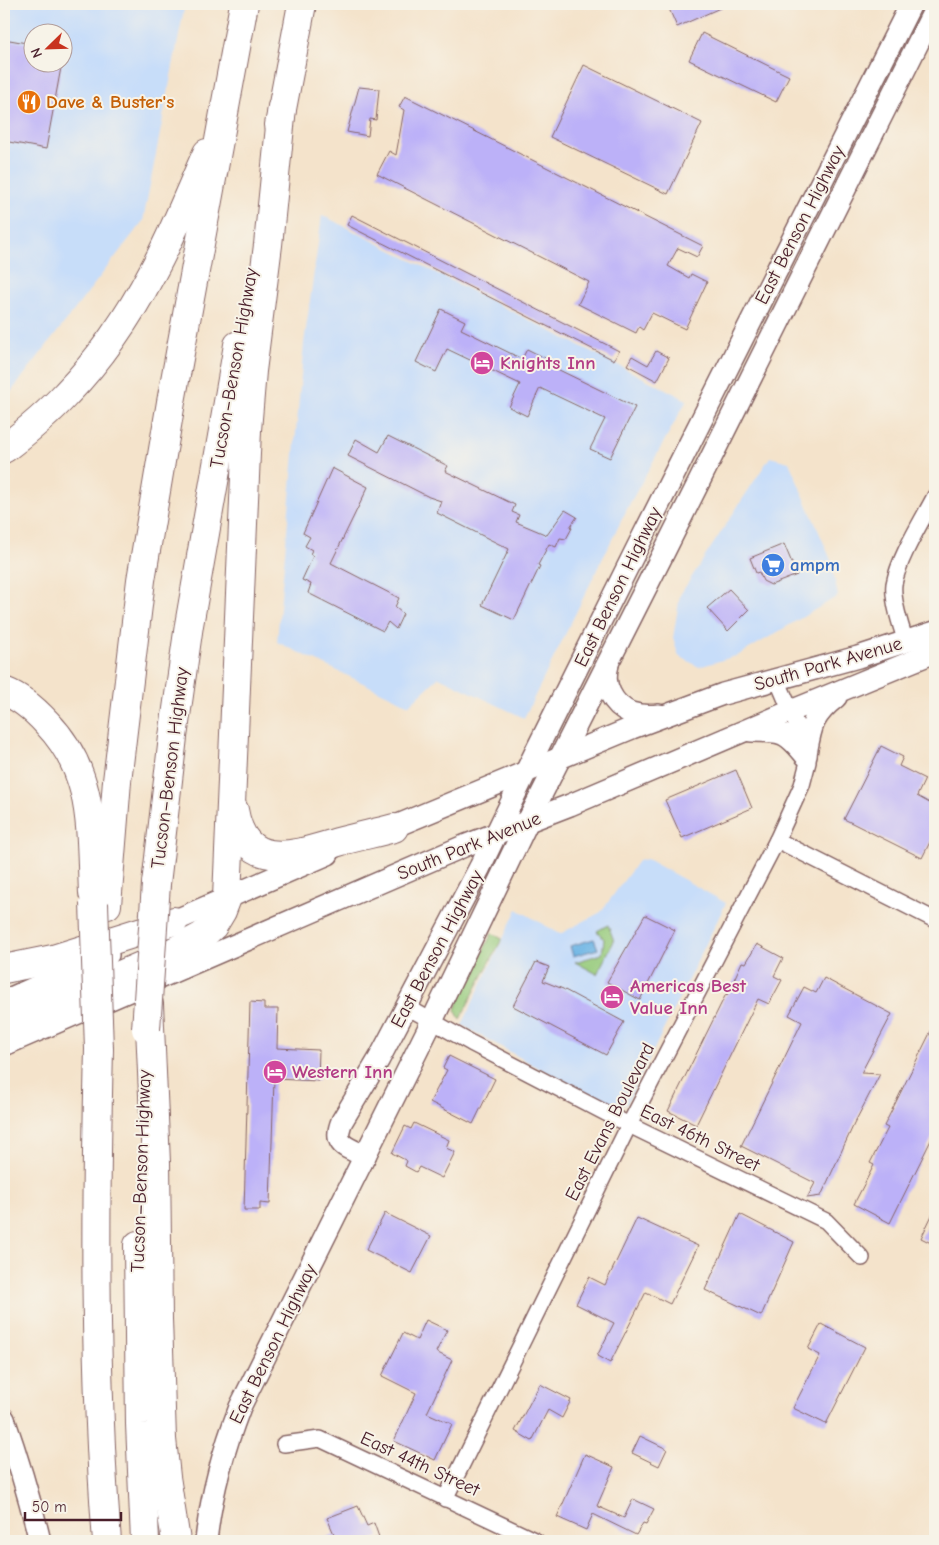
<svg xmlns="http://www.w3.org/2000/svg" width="939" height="1545" font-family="'Comic Neue',sans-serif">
  <rect width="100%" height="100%" fill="#f7f3e8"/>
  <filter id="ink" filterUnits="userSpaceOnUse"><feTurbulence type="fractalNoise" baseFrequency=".02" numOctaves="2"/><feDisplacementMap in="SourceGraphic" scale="10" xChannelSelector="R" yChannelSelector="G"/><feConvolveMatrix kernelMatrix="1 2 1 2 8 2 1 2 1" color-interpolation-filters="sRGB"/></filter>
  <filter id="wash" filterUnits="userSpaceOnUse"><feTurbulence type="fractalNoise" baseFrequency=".0096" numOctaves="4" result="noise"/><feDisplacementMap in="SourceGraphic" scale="20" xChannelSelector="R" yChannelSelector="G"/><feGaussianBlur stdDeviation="1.12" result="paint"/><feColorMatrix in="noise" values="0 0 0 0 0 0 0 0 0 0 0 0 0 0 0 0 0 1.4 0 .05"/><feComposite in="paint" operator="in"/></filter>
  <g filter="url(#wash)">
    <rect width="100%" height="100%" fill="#f4e3cb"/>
    <g fill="#c7ddf9" fill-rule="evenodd">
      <path d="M 4,4 L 185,4 L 143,221 L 4,401 ZM 32,32 L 62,32 L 62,62 L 32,62 Z"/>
      <polygon points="322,215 687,400 629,505 524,718 439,677 409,705 277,642 304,343"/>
      <polygon points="770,457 789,462 831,560 838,596 739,655 699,667 679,656 673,638 680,595"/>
      <polygon points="647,859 726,903 627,1104 608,1107 462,1025 517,909 560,934 601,912 638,861"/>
    </g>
    <g fill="#96cb7d" stroke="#707554">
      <polygon points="608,925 614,941 597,974 575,962 602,954 604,939 597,931"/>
      <polygon points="492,933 502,939 460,1019 455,1010 459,999"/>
    </g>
    <polygon fill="#6db5e5" stroke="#5c6a88" points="594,939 598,949 573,956 570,946"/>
    <g id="blocks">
      <g fill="#bcb1f8">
        <polygon points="667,4 729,4 677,27"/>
        <polygon points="702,33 789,76 776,102 689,60"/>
        <polygon points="4,39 32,44 32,62 62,62 46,149 4,141"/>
        <polygon points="584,65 702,123 668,194 550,137"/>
        <polygon points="359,87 379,89 376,120 370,119 368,136 347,132"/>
        <polygon points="405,96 703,246 697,257 678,248 668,266 689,278 691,274 707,282 685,329 652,313 643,330 639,327 636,333 578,304 589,282 377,174 389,151 396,155 404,110 399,107"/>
        <polygon points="352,215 619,351 614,360 347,225"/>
        <polygon points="441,309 465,321 461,329 522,359 527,349 557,364 555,368 635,407 610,458 590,449 605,419 540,388 527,416 509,407 520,384 447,349 436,372 416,362"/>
        <polygon points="656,351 669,358 657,381 627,365 632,356 648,365"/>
        <polygon points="388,436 448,466 445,471 515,505 512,512 519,515 516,522 547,535 565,510 577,517 570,527 572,528 566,539 560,538 556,547 549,544 538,565 540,566 514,620 482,605 509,549 437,513 441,501 429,497 348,456 356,439 379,452"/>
        <polygon points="332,468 368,487 331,563 399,598 395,607 403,614 396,629 388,622 383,631 308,593 311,584 302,580 313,556 310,554 312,550 305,546 310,537 303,533"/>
        <polygon points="784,544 797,575 771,585 763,581 759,572 756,573 750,558"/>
        <polygon points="729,589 749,610 728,631 707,608"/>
        <polygon points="881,746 903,757 899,766 925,779 917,796 935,806 935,832 922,858 844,819"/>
        <polygon points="736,770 752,808 682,838 665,800"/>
        <polygon points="645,915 675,930 640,1000 607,982"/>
        <polygon points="757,944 783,958 774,976 782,980 769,1004 758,999 696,1125 668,1111 726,994 727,995 742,962 746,963"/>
        <polygon points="536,962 549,967 543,981 563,989 624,1022 606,1055 513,1006"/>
        <polygon points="824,978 892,1014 861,1073 880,1074 854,1124 821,1196 807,1198 815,1183 741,1146 802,1022 789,1015 804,987 816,993"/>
        <polygon points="250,1002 264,1003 264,1009 278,1009 277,1048 319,1050 318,1081 274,1079 270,1204 260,1203 260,1210 244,1210"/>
        <polygon points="935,1023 935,1132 890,1223 854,1204 874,1165 870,1163 888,1128 884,1126"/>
        <polygon points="449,1056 495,1079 473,1124 430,1102 447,1070 443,1068"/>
        <polygon points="414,1123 449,1140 446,1148 455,1152 442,1178 419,1167 416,1172 405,1166 407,1161 392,1153 405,1126 411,1129"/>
        <polygon points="935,1209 935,1245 921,1238"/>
        <polygon points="385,1213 431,1236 412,1273 366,1250"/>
        <polygon points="740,1214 794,1242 761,1316 705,1290"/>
        <polygon points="637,1218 698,1246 670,1304 646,1292 610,1363 597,1356 614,1323 576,1304 589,1277 605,1285"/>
        <polygon points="426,1320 447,1330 436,1352 452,1360 427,1413 452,1424 435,1460 394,1441 416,1393 382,1376 403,1333 417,1340"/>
        <polygon points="821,1324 865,1347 826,1424 793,1408 820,1355 808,1349"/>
        <polygon points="540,1384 571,1400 562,1418 548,1410 532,1441 515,1431"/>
        <polygon points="640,1436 667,1449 659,1466 632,1453"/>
        <polygon points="585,1454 614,1467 597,1506 624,1518 633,1499 654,1509 646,1524 643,1523 636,1535 593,1514 586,1530 557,1517"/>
        <polygon points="358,1506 367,1526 374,1523 379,1537 368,1541 318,1541 334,1534 327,1518"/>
      </g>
    </g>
  </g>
  <g filter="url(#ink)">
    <use href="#blocks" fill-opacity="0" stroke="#866463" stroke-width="1"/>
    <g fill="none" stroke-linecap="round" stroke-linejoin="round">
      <g stroke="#866463" stroke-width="18">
        <g id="minor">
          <path d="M 906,642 C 901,627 892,600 894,584 C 899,557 922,521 935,496"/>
          <polyline points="777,840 935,920"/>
          <polyline points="407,1007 471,1043 629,1125 826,1221 862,1258"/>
          <polyline points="284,1444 320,1439 536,1541"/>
          <polyline points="445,1499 629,1125 777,840 802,785 808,762 802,738 777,679"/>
        </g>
      </g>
      <g stroke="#866463" stroke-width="24">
        <g id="secondary">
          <path d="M 608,665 C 602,684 612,705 631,713 C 640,716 650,716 659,715"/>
          <path d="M 751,731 C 782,731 786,731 806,756"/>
          <path d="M 806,754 C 811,726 812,716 836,697"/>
          <polyline points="379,833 632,728 723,694 858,657 935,632"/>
          <polyline points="162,928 174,921 328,854"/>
          <polyline points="4,1001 108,955"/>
          <polyline points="4,1045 464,846 570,805 791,711 935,652"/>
          <path d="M 365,1156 C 346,1147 332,1145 342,1121 L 379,1059 L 480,867 L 537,749 L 641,540 L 911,4"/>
          <path d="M 4,1419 C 18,1459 30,1500 40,1541"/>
          <path d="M 206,1541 C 211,1494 223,1451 240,1407 L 432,1021 L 528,821 L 664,552 L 935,9"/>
        </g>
      </g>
      <g stroke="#866463" stroke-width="30">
        <g id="motorway">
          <polyline points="279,125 302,4"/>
          <path d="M 4,449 C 26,432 47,415 66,394 C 101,358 130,315 153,271 C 174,233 189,192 207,153"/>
          <path d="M 4,691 C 20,697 35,710 47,723 C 95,773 90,829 93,893"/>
          <path d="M 234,810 C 245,873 294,855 338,842 C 356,837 375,833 394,828"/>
          <polyline points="156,884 173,737 189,625 238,345"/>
          <polyline points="107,905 117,781 141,580 171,402 244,4"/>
          <polyline points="4,969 53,959 174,921"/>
          <polyline points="149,1004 156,1163 158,1319 162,1439 166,1477 176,1541"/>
          <polyline points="4,1029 20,1018 171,953 202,936 213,926 222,911 227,898 247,430 252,371 268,245 282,107"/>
          <path d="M 99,1049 C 95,1213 94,1377 107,1541"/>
          <polyline points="138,1245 140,1424 145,1541"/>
        </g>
      </g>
      <use href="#minor" stroke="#fff" stroke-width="15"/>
      <use href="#secondary" stroke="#fff" stroke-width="21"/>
      <use href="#motorway" stroke="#fff" stroke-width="28"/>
      <g stroke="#866463" stroke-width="30" stroke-linecap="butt">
        <g id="motorway-bridge">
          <polyline points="94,903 99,1049"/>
          <polyline points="146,1029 156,884"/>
        </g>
      </g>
      <use href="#motorway-bridge" stroke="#fff" stroke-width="28"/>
    </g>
  </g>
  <defs>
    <g id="restaurant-disc" transform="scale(1.25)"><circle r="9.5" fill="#e8710a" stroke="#f7f3e8"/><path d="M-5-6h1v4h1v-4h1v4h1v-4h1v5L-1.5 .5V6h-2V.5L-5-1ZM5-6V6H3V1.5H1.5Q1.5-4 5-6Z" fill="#fff"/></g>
    <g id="hotel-disc" transform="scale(1.25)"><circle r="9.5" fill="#d1479c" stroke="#f7f3e8"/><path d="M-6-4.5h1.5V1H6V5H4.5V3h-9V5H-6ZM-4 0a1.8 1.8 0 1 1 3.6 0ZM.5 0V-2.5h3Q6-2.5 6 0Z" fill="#fff"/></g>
    <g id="supermarket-disc" transform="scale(1.25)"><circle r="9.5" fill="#3f7fe0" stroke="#f7f3e8"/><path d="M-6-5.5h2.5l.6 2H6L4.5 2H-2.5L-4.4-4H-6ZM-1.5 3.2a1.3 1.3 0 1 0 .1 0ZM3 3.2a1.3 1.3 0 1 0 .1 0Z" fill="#fff"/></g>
  </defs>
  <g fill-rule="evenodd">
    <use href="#restaurant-disc" x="29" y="102"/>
    <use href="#hotel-disc" x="482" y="363"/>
    <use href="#supermarket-disc" x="773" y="565"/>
    <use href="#hotel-disc" x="612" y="997"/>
    <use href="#hotel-disc" x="275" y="1072"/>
  </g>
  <g text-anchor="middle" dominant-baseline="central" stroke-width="4" stroke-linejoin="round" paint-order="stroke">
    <g font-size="19" font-weight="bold" fill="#c56008" stroke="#f7f3e8" text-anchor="start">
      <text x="46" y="102">Dave &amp; Buster's</text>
    </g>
    <g font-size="19" fill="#4a1f2b" stroke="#f7f3e8">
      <text transform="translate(800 225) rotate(-63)">East Benson Highway</text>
      <text transform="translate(234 368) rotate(-80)">Tucson–Benson Highway</text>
      <text transform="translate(618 587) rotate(-64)">East Benson Highway</text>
      <text transform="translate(828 664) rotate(-16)">South Park Avenue</text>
      <text transform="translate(170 768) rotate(-83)">Tucson–Benson Highway</text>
      <text transform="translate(469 846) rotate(-22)">South Park Avenue</text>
      <text transform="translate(437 949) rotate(-62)">East Benson Highway</text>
      <text transform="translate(610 1122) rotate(-63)">East Evans Boulevard</text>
      <text transform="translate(700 1138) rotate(26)">East 46th Street</text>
      <text transform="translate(141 1171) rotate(-88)">Tucson–Benson Highway</text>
      <text transform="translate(273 1344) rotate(-64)">East Benson Highway</text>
      <text transform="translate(420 1464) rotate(25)">East 44th Street</text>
    </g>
    <g font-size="19" font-weight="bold" fill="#b23c85" stroke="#f7f3e8" text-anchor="start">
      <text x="500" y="363">Knights Inn</text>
      <text x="630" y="986">Americas Best<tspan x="630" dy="22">Value Inn</tspan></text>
      <text x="292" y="1072">Western Inn</text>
    </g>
    <g font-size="19" font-weight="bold" fill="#366cbe" stroke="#f7f3e8" text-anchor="start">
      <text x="790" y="565">ampm</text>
    </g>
  </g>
  <rect width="939" height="1545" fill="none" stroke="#f7f3e8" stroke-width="20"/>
  <g transform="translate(48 48) rotate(247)"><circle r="24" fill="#f7f3e8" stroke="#b29e9c"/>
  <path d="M0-4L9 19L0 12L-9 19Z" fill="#c8321e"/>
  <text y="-8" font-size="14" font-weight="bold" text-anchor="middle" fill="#4a1f2b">N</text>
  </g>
  <path d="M25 1512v8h96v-8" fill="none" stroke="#4a1f2b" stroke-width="2.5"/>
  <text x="32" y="1512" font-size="15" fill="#4a1f2b" stroke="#f7f3e8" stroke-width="4" paint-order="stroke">50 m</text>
</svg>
